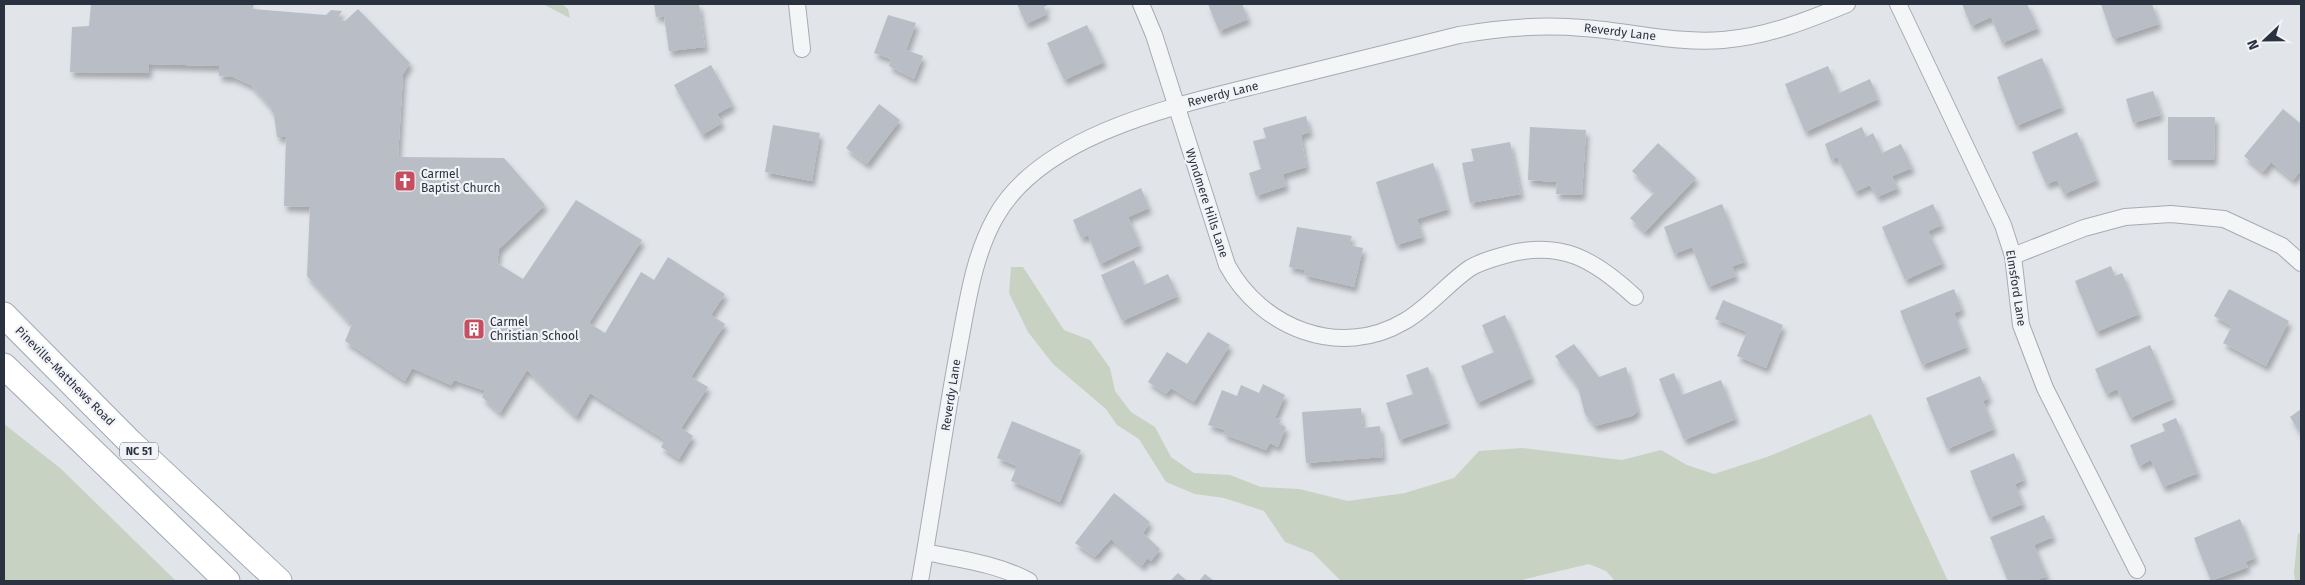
<svg xmlns="http://www.w3.org/2000/svg" width="2305" height="585" font-family="'Fira Sans',sans-serif">
  <defs>
    <filter id="shadow"><feDropShadow dx="3" dy="5.5" stdDeviation="2.5" flood-color="#0004"/></filter>
  </defs>
  <rect width="100%" height="100%" fill="#e1e4e9"/>
  <g fill="#c7d2c3">
    <polygon points="543,4 562,4 568,9 570,18"/>
    <polygon points="1011,267 1023,267 1064,330 1090,340 1110,368 1115,391 1131,412 1155,427 1171,457 1194,473 1230,475 1261,487 1299,489 1348,501 1405,493 1454,478 1479,451 1522,448 1622,460 1661,450 1687,465 1714,474 1767,457 1871,414 1948,581 1615,581 1606,571 1589,564 1517,581 1341,581 1313,553 1285,542 1264,511 1224,498 1195,494 1166,482 1139,439 1117,425 1106,409 1053,364 1028,332 1009,293"/>
    <polygon points="4,424 60,468 176,581 4,581"/>
    <polygon points="2298,533 2301,534 2301,581 2295,581 2294,572"/>
  </g>
  <g fill="#b9bdc5" filter="url(#shadow)">
    <polygon points="91,4 254,4 253,9 326,15 331,10 342,11 337,19 345,21 358,9 410,63 403,74 398,157 504,158 545,205 499,249 497,263 523,279 576,200 642,240 589,323 605,333 641,272 654,280 668,257 725,294 711,315 725,324 691,377 708,387 681,428 693,436 679,459 661,447 665,440 590,393 576,417 527,370 500,413 482,397 486,391 454,380 451,385 412,368 405,381 345,341 355,317 350,323 307,276 310,207 284,206 286,137 277,137 274,115 269,105 251,85 233,77 219,76 219,66 149,64 149,73 70,72 72,27 89,26"/>
    <polygon points="654,4 699,4 705,47 669,51 664,16 656,17"/>
    <polygon points="1017,4 1050,4 1044,7 1047,14 1026,24"/>
    <polygon points="1208,4 1242,4 1248,19 1219,31"/>
    <polygon points="1962,4 2027,4 2038,28 2002,43 1991,17 1971,26"/>
    <polygon points="2101,4 2152,4 2159,24 2113,39"/>
    <polygon points="888,15 916,23 906,50 923,56 914,79 889,66 891,59 874,53"/>
    <polygon points="1087,25 1104,62 1064,80 1047,43"/>
    <polygon points="2042,58 2062,107 2016,126 1997,77"/>
    <polygon points="711,65 733,105 717,114 722,123 702,135 674,85"/>
    <polygon points="1828,66 1839,93 1870,79 1878,99 1805,132 1785,84"/>
    <polygon points="2153,91 2161,115 2133,123 2126,99"/>
    <polygon points="879,104 900,120 867,164 846,148"/>
    <polygon points="2283,109 2301,124 2301,170 2293,180 2271,162 2263,172 2244,156"/>
    <polygon points="1306,116 1310,132 1301,135 1306,167 1283,174 1286,186 1256,196 1249,173 1261,169 1253,141 1266,138 1263,128"/>
    <polygon points="2168,117 2215,117 2214,160 2168,160"/>
    <polygon points="773,125 820,133 812,181 765,172"/>
    <polygon points="1530,127 1586,130 1582,195 1556,194 1557,182 1528,180"/>
    <polygon points="1862,127 1866,137 1873,133 1882,153 1901,144 1912,168 1892,176 1898,188 1877,197 1870,185 1855,192 1837,157 1831,160 1825,144"/>
    <polygon points="2077,132 2097,180 2064,194 2057,180 2046,184 2032,152"/>
    <polygon points="1510,142 1521,194 1470,203 1462,163 1474,161 1471,149"/>
    <polygon points="1658,143 1696,178 1645,232 1630,218 1655,192 1632,171"/>
    <polygon points="1433,163 1448,209 1417,219 1423,237 1396,245 1376,182"/>
    <polygon points="1141,188 1149,208 1128,217 1140,245 1100,264 1088,235 1081,238 1073,220"/>
    <polygon points="1722,204 1745,262 1732,266 1736,276 1708,287 1692,247 1674,254 1664,227"/>
    <polygon points="1933,204 1942,225 1928,231 1943,263 1905,280 1882,227"/>
    <polygon points="1297,227 1352,236 1349,245 1363,248 1354,287 1304,275 1305,270 1289,267"/>
    <polygon points="1134,260 1144,285 1168,274 1178,296 1122,321 1101,275"/>
    <polygon points="2111,266 2115,276 2122,273 2139,314 2096,332 2075,281"/>
    <polygon points="1954,289 1962,310 1954,313 1967,347 1922,365 1900,311"/>
    <polygon points="2229,289 2289,321 2266,366 2223,343 2232,326 2214,316"/>
    <polygon points="1723,300 1783,325 1766,368 1737,356 1747,332 1715,319"/>
    <polygon points="1505,315 1532,378 1477,403 1461,366 1494,352 1482,325"/>
    <polygon points="1208,332 1230,345 1194,402 1171,388 1166,394 1148,382 1167,352 1187,364"/>
    <polygon points="1574,344 1599,377 1626,367 1638,411 1632,416 1595,426 1585,414 1578,387 1555,356"/>
    <polygon points="2150,345 2173,399 2130,418 2117,389 2106,394 2095,369"/>
    <polygon points="1428,367 1448,423 1399,440 1386,403 1413,394 1406,375"/>
    <polygon points="1674,373 1682,395 1721,380 1736,419 1684,440 1659,379"/>
    <polygon points="1980,376 1989,398 1983,401 1994,429 1947,449 1926,398"/>
    <polygon points="1263,384 1285,395 1275,418 1281,419 1279,424 1286,427 1278,447 1270,443 1266,450 1223,434 1225,430 1208,425 1222,390 1237,396 1241,385 1259,393"/>
    <polygon points="1361,408 1363,428 1380,426 1383,457 1306,463 1302,412"/>
    <polygon points="2301,409 2301,434 2290,417"/>
    <polygon points="2176,418 2198,473 2163,487 2151,460 2139,466 2130,445 2165,431 2162,424"/>
    <polygon points="1012,421 1081,450 1060,502 1011,481 1017,466 997,458"/>
    <polygon points="2014,453 2024,480 2015,484 2023,504 1989,518 1970,471"/>
    <polygon points="1114,493 1150,522 1143,533 1160,549 1151,561 1147,558 1142,566 1111,539 1095,557 1075,543"/>
    <polygon points="2044,515 2053,537 2034,545 2047,576 2035,581 2008,581 1990,537"/>
    <polygon points="2240,519 2255,558 2245,562 2248,567 2211,581 2194,538"/>
    <polygon points="1178,573 1187,581 1170,581"/>
    <polygon points="1205,574 1214,581 1199,581"/>
  </g>
  <g fill="none" stroke-linecap="round" stroke-linejoin="round">
    <g stroke="#a6abb3" stroke-width="18">
      <g id="minor">
        <polyline points="797,4 802,49"/>
        <path d="M 1141,4 L 1154,35 L 1227,265 C 1261,328 1340,360 1405,321 C 1429,307 1447,284 1470,268 C 1480,262 1494,258 1505,255 C 1561,239 1595,260 1635,297"/>
        <polyline points="1898,4 2003,225 2013,256 2021,325 2045,388 2137,570"/>
        <polyline points="2013,256 2084,228 2125,217 2171,214 2224,219 2282,246 2301,263"/>
        <path d="M 925,552 C 960,559 998,564 1029,581"/>
        <path d="M 920,581 C 934,501 945,421 960,341 C 968,299 974,256 995,218 C 1043,130 1189,103 1278,80 C 1338,65 1399,50 1459,35 C 1500,28 1541,24 1583,28 C 1630,31 1676,44 1723,40 C 1768,36 1806,21 1847,4"/>
      </g>
    </g>
    <g stroke="#a1a9b4" stroke-width="27">
      <g id="primary">
        <polyline points="4,315 131,443 279,581"/>
        <polyline points="4,366 227,581"/>
      </g>
    </g>
    <use href="#minor" stroke="#f4f5f7" stroke-width="16"/>
    <use href="#primary" stroke="#fff" stroke-width="25"/>
  </g>
  <defs>
    <g id="church-square" transform="scale(1.125)"><rect x="-9" y="-9" width="18" height="18" rx="4" fill="#c64e61" stroke="#f1f3f6"/><path d="M-1.2-6h2.4v3.5h3.3v2.4h-3.3V6h-2.4V-.1h-3.3v-2.4h3.3Z" fill="#fff"/></g>
    <g id="building-square" transform="scale(1.125)"><rect x="-9" y="-9" width="18" height="18" rx="4" fill="#c64e61" stroke="#f1f3f6"/><path d="M-4-6H4V6H1V3H-1V6H-4ZM-2.5-4.3h1.7v1.8h-1.7ZM.8-4.3h1.7v1.8H.8ZM-2.5-1h1.7V.8h-1.7ZM.8-1h1.7V.8H.8Z" fill="#fff"/></g>
  </defs>
  <g fill-rule="evenodd">
    <use href="#church-square" x="405" y="181"/>
    <use href="#building-square" x="474" y="329"/>
  </g>
  <g text-anchor="middle" dominant-baseline="central" stroke-width="4.5" stroke-linejoin="round" paint-order="stroke">
    <rect fill="#f1f3f6" stroke="#666c77" stroke-width="1" x="120" y="442.5" width="38" height="17" rx="4"/>
    <g font-size="11" font-weight="bold" fill="#2a3240">
      <text x="139" y="451">NC 51</text>
    </g>
    <g font-size="12" fill="#2a3240" stroke="#f1f3f6">
      <text transform="translate(1620 32) rotate(7)">Reverdy Lane</text>
      <text transform="translate(1223 94) rotate(-14)">Reverdy Lane</text>
      <text transform="translate(1207 203) rotate(72)">Wyndmere Hills Lane</text>
      <text transform="translate(2016 288) rotate(81)">Elmsford Lane</text>
      <text transform="translate(65 376) rotate(45)">Pineville-Matthews Road</text>
      <text transform="translate(951 395) rotate(-81)">Reverdy Lane</text>
    </g>
    <g font-size="12" fill="#2a3240" stroke="#f1f3f6" text-anchor="start">
      <text x="421" y="174">Carmel<tspan x="421" dy="14">Baptist Church</tspan></text>
      <text x="490" y="322">Carmel<tspan x="490" dy="14">Christian School</tspan></text>
    </g>
  </g>
  <rect width="2305" height="585" fill="none" stroke="#2a3240" stroke-width="10"/>
  <g transform="translate(2265 40) rotate(248)" stroke="#f1f3f6" stroke-width="4" paint-order="stroke">
  <path d="M0-4L9 19L0 12L-9 19Z" fill="#2a3240"/>
  <text y="-8" font-size="14" font-weight="bold" text-anchor="middle" fill="#2a3240">N</text>
  </g>
</svg>
